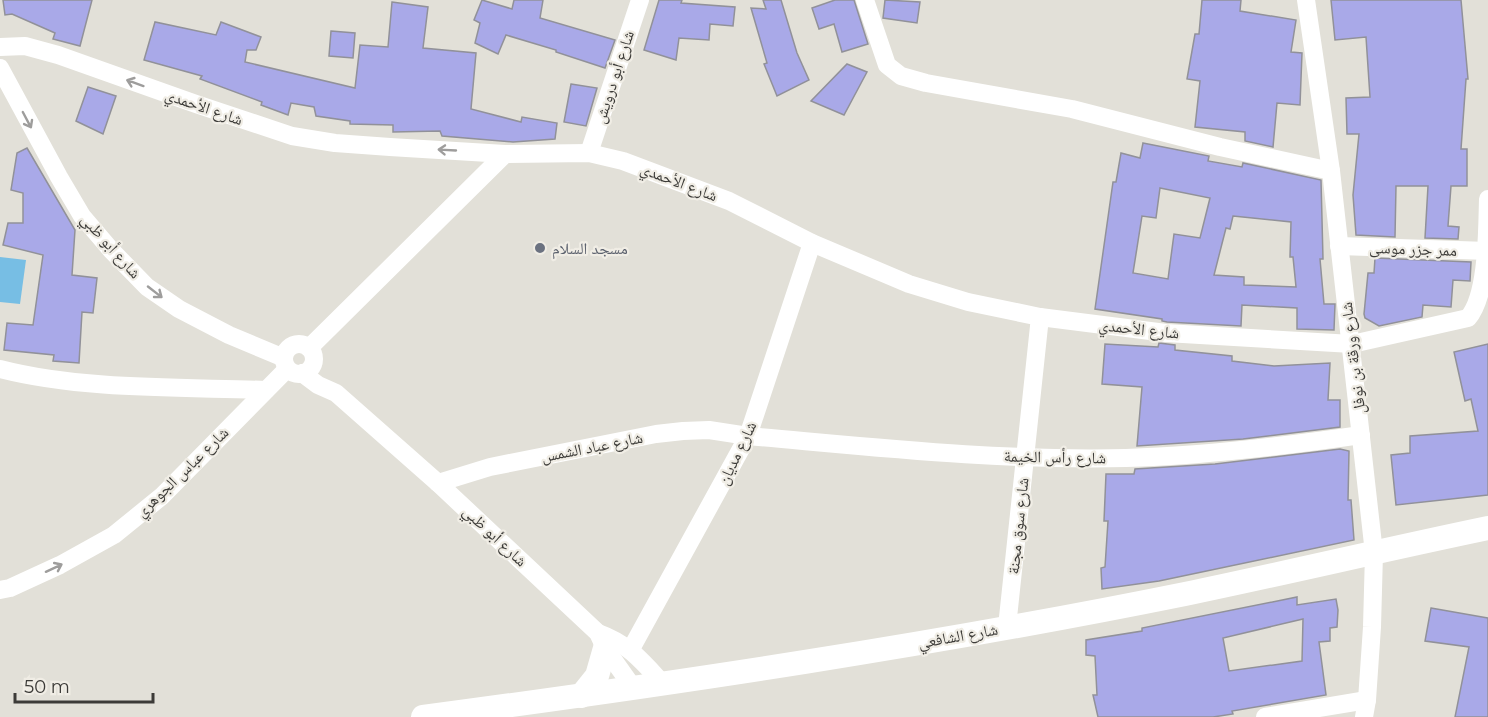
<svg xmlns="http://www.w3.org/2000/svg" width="1488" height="717" font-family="Montserrat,'Noto Naskh Arabic',sans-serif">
  <rect width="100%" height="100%" fill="#e2e0d8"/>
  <polygon fill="#77bee4" points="0,257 26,260 20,304 0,302"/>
  <g fill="#a9a9e8" stroke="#919199" stroke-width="1.5" fill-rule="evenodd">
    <polygon points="3,0 92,0 80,46 53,39 55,33 12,14 5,15"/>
    <polygon points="482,0 512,9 514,0 543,0 540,18 615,40 605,68 556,52 556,50 506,35 498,54 475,43 480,23 474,20"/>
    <polygon points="659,0 682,0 681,3 735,7 733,26 710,24 709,40 679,38 676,60 644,50"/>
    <polygon points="763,0 781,0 797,53 809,80 777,96 764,64 767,63 751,8 766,9"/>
    <polygon points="835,0 854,0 868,44 842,52 834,24 819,29 812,8"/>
    <polygon points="885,0 920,2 917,23 883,18"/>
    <polygon points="1202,0 1241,0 1240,11 1296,20 1291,52 1302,53 1300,105 1277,103 1273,147 1245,141 1245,132 1195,127 1200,81 1187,79 1195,34 1199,34"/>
    <polygon points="1331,0 1461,0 1468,79 1466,79 1461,149 1467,149 1467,186 1451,186 1448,226 1459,227 1458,239 1425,238 1428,186 1396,186 1395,237 1356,235 1353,195 1359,134 1347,134 1346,98 1370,97 1366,37 1335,40"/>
    <polygon points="392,2 428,7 423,48 476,53 471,109 521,122 522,117 557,123 555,139 513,142 442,136 440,131 393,132 393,125 350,124 350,121 316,116 314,107 291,103 288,115 261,105 262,102 200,79 202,76 144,60 155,22 216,35 221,22 261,37 256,50 247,50 245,62 355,88 360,45 388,47"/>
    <polygon points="331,31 355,33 353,58 329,56"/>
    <polygon points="847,64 867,72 844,115 811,101"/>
    <polygon points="571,84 597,88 586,126 564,122"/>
    <polygon points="88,87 116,96 103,134 76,121"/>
    <path d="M 1143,143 L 1209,156 L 1208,161 L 1242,167 L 1243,163 L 1321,180 L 1323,259 L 1320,259 L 1324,304 L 1335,304 L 1334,330 L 1297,329 L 1297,308 L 1242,305 L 1241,326 L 1167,322 L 1162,321 L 1162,319 L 1095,309 L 1113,182 L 1116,182 L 1121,153 L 1140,158 ZM 1160,188 L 1210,198 L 1200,238 L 1174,234 L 1168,279 L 1133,273 L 1142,216 L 1156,218 ZM 1233,216 L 1291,222 L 1290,257 L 1293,257 L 1296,287 L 1244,285 L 1244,277 L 1214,275 L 1226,228 L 1230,229 Z"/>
    <polygon points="27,148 75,230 72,275 97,278 93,313 82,312 79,363 53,361 54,355 4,350 7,323 33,325 43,255 3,245 8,223 23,223 23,193 11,190 17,153"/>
    <polygon points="1375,258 1471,262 1470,281 1453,280 1451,307 1423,305 1422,317 1379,326 1365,318 1364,314 1368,273 1374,273"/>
    <polygon points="1159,343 1175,345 1175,350 1232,356 1232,361 1274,366 1330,363 1328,400 1340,400 1340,427 1243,439 1137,446 1142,387 1102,384 1105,344 1158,347"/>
    <polygon points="1488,344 1488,495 1396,505 1391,455 1410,453 1410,436 1478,431 1471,399 1465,401 1454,352"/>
    <polygon points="1340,449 1349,451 1348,500 1351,500 1354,540 1159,581 1102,589 1101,568 1105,567 1108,521 1104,521 1106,474 1134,474 1135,469 1215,464"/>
    <path d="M 1297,597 L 1297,605 L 1336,599 L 1338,610 L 1337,627 L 1330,628 L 1330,641 L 1319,642 L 1326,695 L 1232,711 L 1233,714 L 1213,717 L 1098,717 L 1093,695 L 1097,695 L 1095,656 L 1086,655 L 1086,640 L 1142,631 L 1142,628 ZM 1303,619 L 1302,661 L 1229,671 L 1223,638 Z"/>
    <polygon points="1431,608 1488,618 1488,717 1455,717 1469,647 1425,641"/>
  </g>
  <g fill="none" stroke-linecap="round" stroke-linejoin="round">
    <g stroke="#fff" stroke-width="18">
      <polyline points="865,0 887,65 901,76 926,83 1072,109 1220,147 1331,171"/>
      <polyline points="1306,0 1331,171 1374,553 1372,627 1367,700 1364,717"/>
      <path d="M 0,47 L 25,46 L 58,55 L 196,104 L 292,136 L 335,143 L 390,147 L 505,154 L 589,153 L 623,161 L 729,201 L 812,243 L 909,284 L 968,302 L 1040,317 L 1166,333 L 1352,344 L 1468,318 C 1488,295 1487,230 1488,199"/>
      <polyline points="0,68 59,177 82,216 111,250 147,287 179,309 229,335 284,358"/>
      <polyline points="589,153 640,0"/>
      <polyline points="1339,246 1488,251"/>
      <circle cx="299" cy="359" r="15"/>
      <polyline points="309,348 505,154"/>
      <path d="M 0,369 C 81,390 181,387 266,390"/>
      <polyline points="302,373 318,385 336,393 438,483 598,633 605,648 634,689"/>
      <path d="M 438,483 L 490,467 L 656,434 L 683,431 L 709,430 L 748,436 C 874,447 999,461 1126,458 C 1203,456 1285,446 1361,435"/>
      <polyline points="0,590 10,588 60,565 114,535 162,496 287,369"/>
      <polyline points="1007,627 1040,317"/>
      <path d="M 598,633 C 629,644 643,662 664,685"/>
      <polyline points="631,649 748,436 812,243"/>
      <polyline points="1265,717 1367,700"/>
    </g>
    <g stroke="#fff" stroke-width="24">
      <polyline points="581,696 597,676 605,648"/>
      <path d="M 423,717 C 678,683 933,645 1185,594 C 1286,573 1387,549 1488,528"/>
    </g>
  </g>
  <defs><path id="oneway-shaft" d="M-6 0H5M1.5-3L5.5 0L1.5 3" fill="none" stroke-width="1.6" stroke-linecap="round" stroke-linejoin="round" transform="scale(1.5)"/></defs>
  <g stroke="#9e9d9c">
    <use href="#oneway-shaft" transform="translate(135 83) rotate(-160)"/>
    <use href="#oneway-shaft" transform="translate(27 120) rotate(62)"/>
    <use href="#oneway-shaft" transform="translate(447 150) rotate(-177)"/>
    <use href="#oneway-shaft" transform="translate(155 292) rotate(38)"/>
    <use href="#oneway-shaft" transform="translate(54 568) rotate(-25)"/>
  </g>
  <circle fill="#6b7280" stroke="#f0ede5" stroke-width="2" cx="540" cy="248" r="6"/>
  <g text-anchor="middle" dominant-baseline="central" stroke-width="4.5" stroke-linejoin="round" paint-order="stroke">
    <g font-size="16" fill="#3c3b38" stroke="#f0ede5">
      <text transform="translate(614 77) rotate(-72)">شارع أبو درويش</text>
      <text transform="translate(204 107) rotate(19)">شارع الأحمدي</text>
      <text transform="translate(679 182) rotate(21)">شارع الأحمدي</text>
      <text transform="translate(111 246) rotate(48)">شارع أبو ظبي</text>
      <text transform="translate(1413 249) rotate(2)">ممر جزر موسى</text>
      <text transform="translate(1139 329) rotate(6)">شارع الأحمدي</text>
      <text transform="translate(1353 358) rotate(-97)">شارع ورقة بن نوفل</text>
      <text transform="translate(592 447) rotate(-11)">شارع عباد الشمس</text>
      <text transform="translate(737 453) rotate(-64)">شارع مديان</text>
      <text transform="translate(1055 457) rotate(1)">شارع رأس الخيمة</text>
      <text transform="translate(182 472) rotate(-44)">شارع عباس الجوهري</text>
      <text transform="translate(1018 526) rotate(-84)">شارع سوق مجنة</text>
      <text transform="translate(495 536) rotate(43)">شارع أبو ظبي</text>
      <text transform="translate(958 636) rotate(-10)">شارع الشافعي</text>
    </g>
    <g font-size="16" fill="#5b616d" stroke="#f0ede5" text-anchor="start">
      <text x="552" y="248">مسجد السلام</text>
    </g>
  </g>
  <path d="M15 693v9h138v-9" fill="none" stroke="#3c3b38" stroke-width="3"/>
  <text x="24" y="693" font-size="18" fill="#3c3b38" stroke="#f0ede5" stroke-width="4.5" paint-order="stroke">50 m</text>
</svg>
